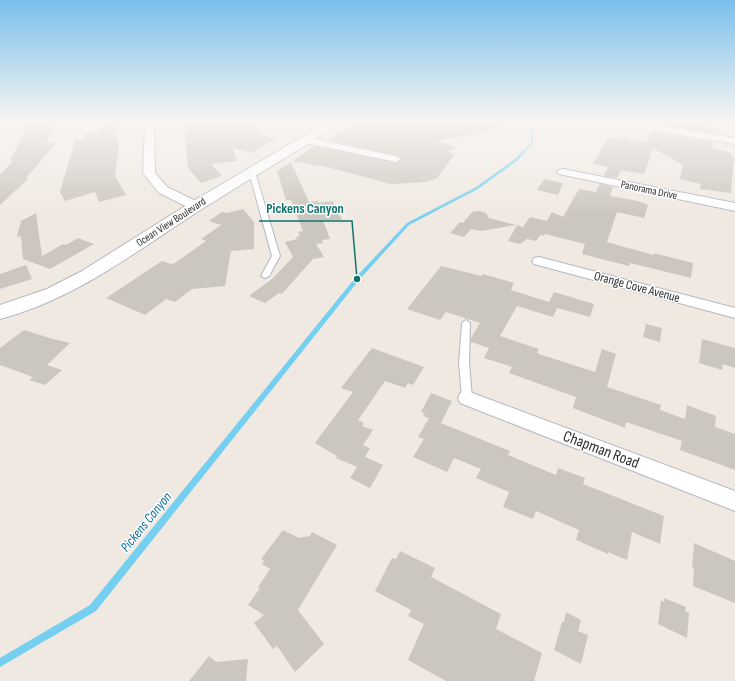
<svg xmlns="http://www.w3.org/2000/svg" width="735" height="681" font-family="'Sofia Sans Condensed',sans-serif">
  <rect width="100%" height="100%" fill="#efe9e1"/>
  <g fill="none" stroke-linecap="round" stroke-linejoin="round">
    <polygon fill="#75cff0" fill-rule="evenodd" points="532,121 534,121 533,143 517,161 478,189 409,225 359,280 96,611 0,667 0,658 90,605 355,278 407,223 476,187 515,159 531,143"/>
  </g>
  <g fill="#cbc7bf">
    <polygon points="26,121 57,121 46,143 57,142 26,178 29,178 0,205 0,175 13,161 10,161 25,132"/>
    <polygon points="103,121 118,121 115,139 118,138 119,147 115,176 126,195 99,202 95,192 65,201 60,192 75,140 84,139 85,133 99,131"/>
    <polygon points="184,121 198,121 198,122 202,123 222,121 256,121 262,135 277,138 252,153 233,148 237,161 211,164 222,176 201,183 188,168"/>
    <polygon points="357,121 501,121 501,128 436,141 456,147 448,152 455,154 437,178 426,182 391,184 319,165 317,166 293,161 314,146 396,163 402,160 402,158 396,155 328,140"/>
    <polygon points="656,121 710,121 709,127 715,128 715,133 654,124"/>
    <polygon points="651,132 713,142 712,148 732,153 732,158 734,158 731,193 700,189 701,184 680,179 683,165 653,148 644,174 621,170 617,178 604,176 608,167 593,164 609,137 621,139 623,136 630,139 647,142"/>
    <polygon points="291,162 309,202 318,201 319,203 333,201 342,220 323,220 330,239 322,240 323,243 316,244 324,257 313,259 282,294 279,293 265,303 249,296 272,279 293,257 285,242 297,239 296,237 300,236 298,232 303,231 291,200 286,200 277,171"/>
    <polygon points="544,179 563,183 558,195 537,190"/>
    <polygon points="600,184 613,187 610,196 638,201 648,205 644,218 617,212 607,242 653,255 654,253 693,263 691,278 630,263 629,266 582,254 585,244 545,234 544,236 540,235 536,241 527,239 520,244 508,241 517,225 523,227 530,217 547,221 552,212 563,217 579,189 596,192"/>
    <polygon points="243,209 254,222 254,249 231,251 225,286 192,289 175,302 166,299 145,315 106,298 162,261 171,264 175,263 206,241 201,239 221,225 209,221 222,212 227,213"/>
    <polygon points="479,211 486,213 489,218 516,225 481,231 471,229 464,237 450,233 460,222 463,223 472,212"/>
    <polygon points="36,213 42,256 63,244 66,245 78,238 94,244 50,269 23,259 21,236 17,237 21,221"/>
    <polygon points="26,265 32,279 0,289 0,274"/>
    <polygon points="441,266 482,276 483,274 514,283 511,290 549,302 554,292 594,304 590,317 557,308 553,317 517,306 500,336 539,349 537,352 539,354 595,372 602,349 616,354 607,387 661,405 660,410 685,419 687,405 716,416 715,427 735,434 735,470 680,450 682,441 626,422 625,428 573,408 576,397 509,373 512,367 484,358 489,348 471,342 471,338 480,323 446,312 440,320 407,309"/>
    <polygon points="646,324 662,328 660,342 643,337"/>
    <polygon points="24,330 53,339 70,343 47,365 62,370 45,385 29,380 33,377 0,365 0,348"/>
    <polygon points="702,339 735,348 735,368 723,364 722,370 699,363"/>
    <polygon points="372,348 424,367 413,385 408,383 405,388 385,381 358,420 364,423 362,426 373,430 363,445 370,448 365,457 383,465 370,488 350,478 357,467 336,458 337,456 315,443 353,392 341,388"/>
    <polygon points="431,393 452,401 441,423 510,451 508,455 556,475 558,468 585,478 583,484 664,516 660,544 632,532 627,560 608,552 608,554 576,540 579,530 536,511 533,519 503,507 509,492 476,478 481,469 454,458 447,472 413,457 424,439 418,437 429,418 423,416 425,413 421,412"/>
    <polygon points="283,530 299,538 310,536 312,532 337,545 298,610 324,644 295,672 277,646 273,649 254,623 264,615 248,605 260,588 258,587 270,569 262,564 264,561 261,559"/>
    <polygon points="694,543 735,561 735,603 693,586 694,568 692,567"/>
    <polygon points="400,551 435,568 431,577 501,614 496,629 542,653 534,681 446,681 408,660 424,624 408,616 411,610 375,591 392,558 396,559"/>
    <polygon points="664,598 686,607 685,611 689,613 687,638 658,624 661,600 664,602"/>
    <polygon points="566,612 581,620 578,631 588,635 581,664 554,650 562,622 564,622"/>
    <polygon points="209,656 216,662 248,659 246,681 189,681"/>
  </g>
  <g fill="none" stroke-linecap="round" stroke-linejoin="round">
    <g stroke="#b4b7c1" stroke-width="2">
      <g id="lane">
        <polygon points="250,171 255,172 280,256 269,276 265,278 261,276 272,256 249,172"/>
        <polygon points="466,320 470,323 469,363 472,398 471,401 463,401 462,398 459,363 462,323"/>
      </g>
    </g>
    <g stroke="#b4b7c1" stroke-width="2">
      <g id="street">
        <polygon points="145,121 154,121 155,173 167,187 200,203 202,206 200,209 192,209 159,193 143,173"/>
        <polygon points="611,121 629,121 735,138 735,144 615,124 612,123"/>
        <polygon points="305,137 396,156 401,159 396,162 301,142 300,140"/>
        <polygon points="563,169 735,203 735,211 559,174 557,172 559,170"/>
        <polygon points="539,257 735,308 735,318 534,264 532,261 534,258"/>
        <polygon points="467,391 735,491 735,511 460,403 458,398 460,393"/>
      </g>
    </g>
    <g stroke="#b4b7c1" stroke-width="2">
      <path id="secondary" d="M 329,121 L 343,121 L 341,124 C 295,152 248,180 202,209 C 136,251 78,298 0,319 L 0,305 L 47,289 L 82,271 L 190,203 Z"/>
    </g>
    <use href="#lane" fill="#fff" fill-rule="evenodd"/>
    <use href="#street" fill="#fff" fill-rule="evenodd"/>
    <use href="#secondary" fill="#fff" fill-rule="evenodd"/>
  </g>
  <linearGradient id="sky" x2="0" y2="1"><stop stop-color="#7abfeb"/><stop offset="0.56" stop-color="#f8f5f2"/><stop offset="1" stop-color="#f8f5f2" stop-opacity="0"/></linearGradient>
  <rect width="735" height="216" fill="url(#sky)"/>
  <g text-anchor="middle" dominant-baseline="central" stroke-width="3" stroke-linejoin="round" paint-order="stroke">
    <g font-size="11" fill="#2e2e2e" stroke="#fff">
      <text transform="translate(649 190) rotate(12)">Panorama Drive</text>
      <text transform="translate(171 222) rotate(-33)">Ocean View Boulevard</text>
    </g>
    <g font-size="13" fill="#2e2e2e" stroke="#fff">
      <text transform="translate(637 287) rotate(15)">Orange Cove Avenue</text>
    </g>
    <g font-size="14" font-style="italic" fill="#0d6fa3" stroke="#fff">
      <text transform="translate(146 522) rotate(-51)">Pickens Canyon</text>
    </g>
    <g font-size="16" fill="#2e2e2e" stroke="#fff">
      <text transform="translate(601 450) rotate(21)">Chapman Road</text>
    </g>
  </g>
  <path fill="none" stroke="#0f766e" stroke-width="1.5" d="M357 279L352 221H259"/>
  <circle fill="#0f766e" stroke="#fff" stroke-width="1.5" cx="357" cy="279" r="4"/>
  <g font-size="14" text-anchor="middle" font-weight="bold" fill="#0f766e" stroke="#fff" stroke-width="3" stroke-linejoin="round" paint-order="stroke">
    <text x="305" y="213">Pickens Canyon</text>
  </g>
</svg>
